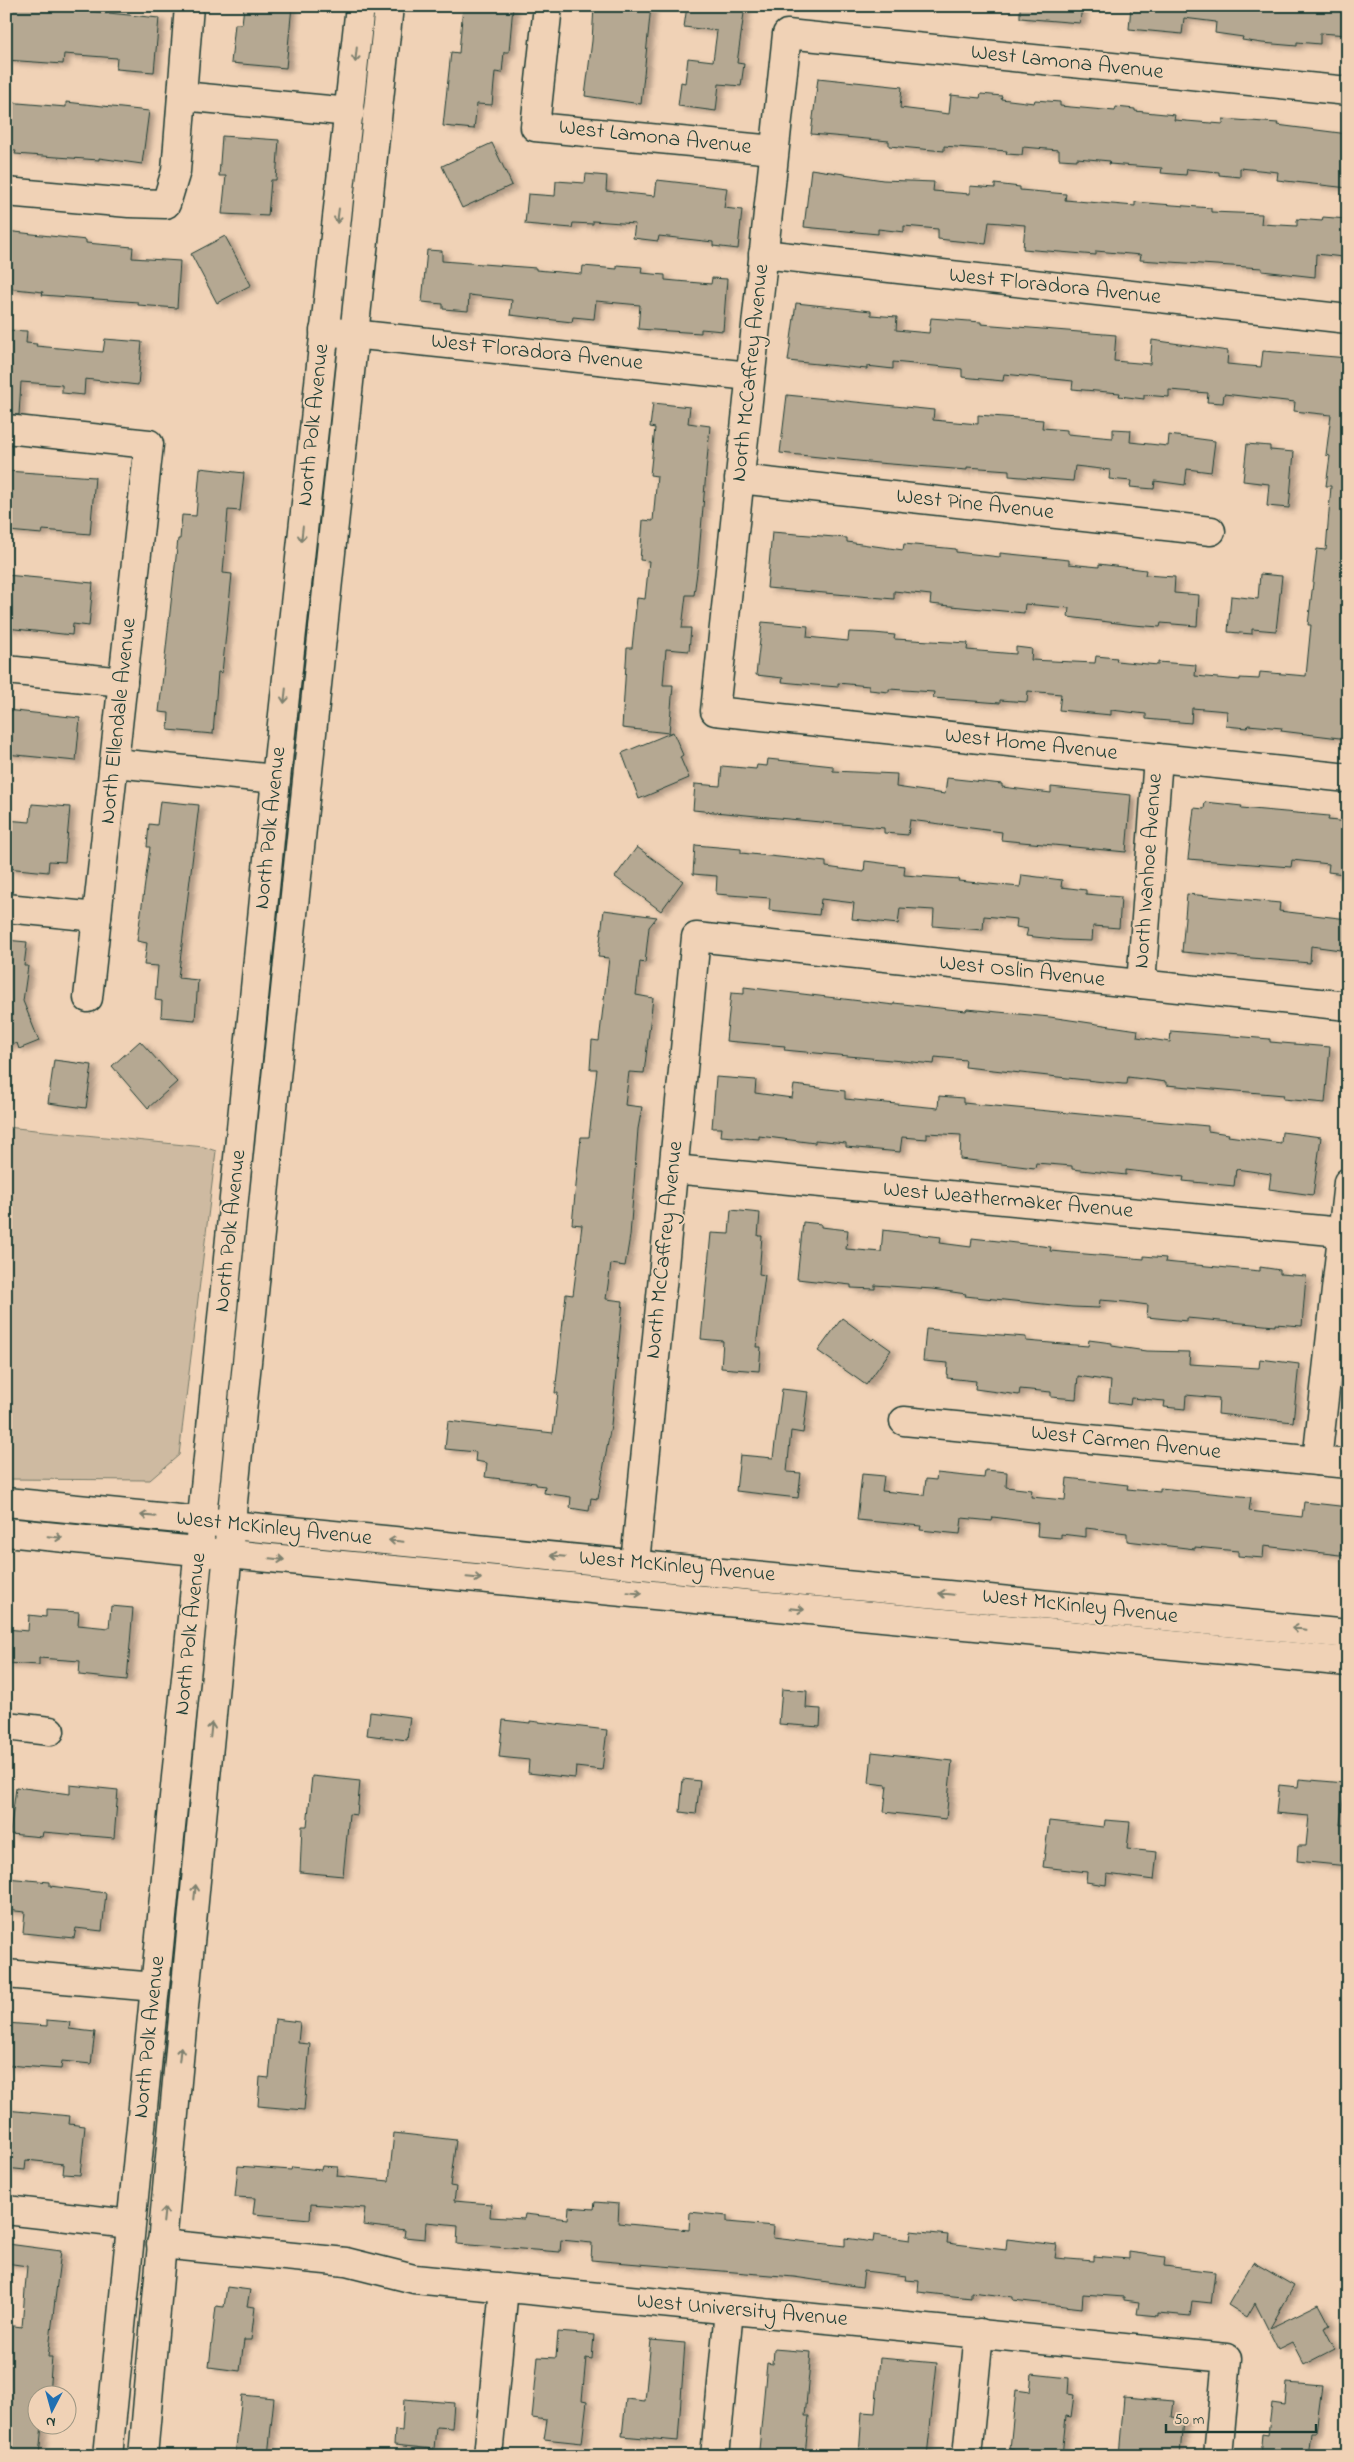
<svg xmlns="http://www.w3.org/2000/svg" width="1354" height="2462" font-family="'Indie Flower',sans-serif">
  <defs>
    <filter id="shadow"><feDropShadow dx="5.5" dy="3" stdDeviation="2.5" flood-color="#0004"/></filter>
  </defs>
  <rect width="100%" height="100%" fill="#f0d2b6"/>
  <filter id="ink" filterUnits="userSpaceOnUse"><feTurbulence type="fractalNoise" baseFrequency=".02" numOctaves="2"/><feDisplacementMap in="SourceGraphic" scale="10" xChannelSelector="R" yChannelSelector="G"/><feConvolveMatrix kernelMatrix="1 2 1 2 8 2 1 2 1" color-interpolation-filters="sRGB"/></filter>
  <g filter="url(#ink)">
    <polygon fill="#cebaa1" stroke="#767c6a" points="6,1127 204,1147 216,1151 179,1455 150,1480 6,1479"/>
    <g fill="#b5a892" stroke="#1f3d34" filter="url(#shadow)">
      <polygon points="6,6 38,6 159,18 154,72 116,69 117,58 64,54 63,64 6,60"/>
      <polygon points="244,6 292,6 286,68 231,63 235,24 242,24"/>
      <polygon points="463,6 513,6 509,52 504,52 502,73 495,72 492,105 477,104 474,129 443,126 451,52 459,53"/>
      <polygon points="594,6 651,6 641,104 585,96 592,41"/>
      <polygon points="687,6 745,6 737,63 744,64 741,86 719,84 716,111 678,106 681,82 685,83 688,58 713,61 717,31 684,27"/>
      <polygon points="1020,6 1082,6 1080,23 1020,18"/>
      <polygon points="1131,6 1348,6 1348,35 1320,33 1320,44 1297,42 1297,46 1262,43 1242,40 1243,37 1215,33 1216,22 1184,18 1182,34 1129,29"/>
      <polygon points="818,78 902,87 900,108 949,114 951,95 980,98 981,94 1002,96 1001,99 1034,103 1035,100 1060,102 1060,106 1115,111 1116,107 1135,109 1135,111 1175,115 1174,120 1223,124 1223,119 1278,123 1277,125 1348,134 1348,188 1277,180 1278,172 1240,168 1240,177 1219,175 1219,172 1187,169 1186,175 1161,173 1162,168 1109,164 1110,161 1077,158 1077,160 1059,159 1059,150 1023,147 1022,155 1006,154 1007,151 944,146 944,151 889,146 889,141 811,134"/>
      <polygon points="6,102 66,107 66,102 149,111 142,164 99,158 99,160 15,154 16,151 6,150"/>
      <polygon points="222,136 279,140 276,180 271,180 268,216 222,214 226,176 219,176"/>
      <polygon points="492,143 512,185 462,208 442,166"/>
      <polygon points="811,169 883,180 934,182 933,191 970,194 970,186 995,188 995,184 1020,187 1020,190 1066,194 1065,200 1135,206 1135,202 1211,208 1211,212 1262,214 1261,224 1297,226 1297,219 1322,221 1323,217 1347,219 1343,257 1316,254 1315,277 1262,271 1262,268 1140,260 1141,255 1096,251 1096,255 1023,249 1025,225 989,222 986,244 938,239 938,229 904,226 904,232 878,229 878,234 804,227"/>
      <polygon points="586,174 607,176 606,191 655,196 657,180 727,188 724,208 742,210 738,249 713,246 713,242 659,236 658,241 633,238 635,224 593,221 593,224 573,223 572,228 525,224 528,194 555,196 556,181 585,183"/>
      <polygon points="6,231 86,240 86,243 133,247 132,258 180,261 177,308 138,305 138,302 42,295 43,292 6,288"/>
      <polygon points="225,236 251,285 217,303 191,254"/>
      <polygon points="427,250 442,251 442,261 536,268 536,270 582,274 583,266 617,269 617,265 642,267 641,273 665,275 665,280 711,284 712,278 727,279 723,331 701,329 701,333 638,329 640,305 596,301 594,319 573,317 572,322 510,315 512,300 469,295 468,311 443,309 443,304 422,302"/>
      <polygon points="796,303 871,311 871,315 897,317 896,330 929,333 931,318 981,322 981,324 1116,335 1114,361 1150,364 1152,340 1228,351 1227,364 1261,367 1263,351 1348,358 1348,739 1281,731 1282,728 1248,725 1247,728 1226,726 1227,711 1192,708 1191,723 1146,719 1146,714 1111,710 1111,715 1059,710 1061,694 1028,691 1027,702 1000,700 1000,703 933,698 934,692 889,689 889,692 869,690 869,686 838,683 838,687 814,685 782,682 783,678 756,675 762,622 808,626 807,637 848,641 849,632 874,633 895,635 894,639 968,643 967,650 1016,654 1016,647 1032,649 1031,660 1095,663 1096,656 1117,658 1116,661 1158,665 1158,662 1196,665 1195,676 1240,680 1240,678 1259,679 1260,672 1306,676 1311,625 1308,625 1317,549 1326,550 1331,486 1326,486 1330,456 1326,455 1331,415 1294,411 1295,402 1224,394 1223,403 1207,402 1208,393 1169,390 1169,397 1144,395 1144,399 1119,396 1120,393 1072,389 1073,381 1004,374 1003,381 962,377 962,369 955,368 893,362 893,369 867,366 867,369 788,361"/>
      <polygon points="6,330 27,331 26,343 37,344 36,346 103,352 105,339 142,342 138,385 85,379 84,395 62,393 62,385 21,382 19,415 6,414"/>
      <polygon points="787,395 934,410 933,420 978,424 978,415 1043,420 1042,428 1067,430 1067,434 1113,438 1113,429 1131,430 1130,442 1168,446 1169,435 1215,441 1211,472 1187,469 1185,485 1155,481 1154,489 1130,487 1131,481 1109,479 1110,470 1075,466 1073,481 1009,476 1009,470 967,467 967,470 878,463 780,453"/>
      <polygon points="653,403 690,407 688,423 710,426 698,565 694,595 686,595 682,628 691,628 689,651 666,649 663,685 673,685 669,733 622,728 627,648 632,648 637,598 645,599 649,561 640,560 643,520 653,521 657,476 650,475 655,428 650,427"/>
      <polygon points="1247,444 1270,446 1270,450 1294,452 1289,508 1267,506 1269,484 1243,481"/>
      <polygon points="200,468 244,473 240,511 228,510 223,573 232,574 222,673 218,672 213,734 168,730 169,713 159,712 178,539 180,539 182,515 196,516"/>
      <polygon points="6,471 95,477 90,534 43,530 42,534 8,531 9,515 6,515"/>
      <polygon points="772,532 847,538 847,542 903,550 904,544 956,549 956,552 1000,557 1000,553 1069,560 1069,564 1099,567 1099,564 1146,570 1145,575 1175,577 1174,593 1199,595 1197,626 1161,623 1160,627 1133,625 1068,617 1069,608 1025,604 1024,613 930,604 931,595 894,591 894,599 767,588"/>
      <polygon points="1260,574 1282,576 1276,631 1252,629 1252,634 1228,632 1231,596 1258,599"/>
      <polygon points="6,575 93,583 89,626 73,624 72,635 6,628"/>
      <polygon points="6,710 80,718 76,761 6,754"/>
      <polygon points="673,732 683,755 680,757 689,778 639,799 622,753"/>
      <polygon points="768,759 833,766 833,771 897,774 896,787 945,794 947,778 1002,784 1002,787 1051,793 1051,787 1131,795 1126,852 1001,840 1002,832 910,820 908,835 884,833 884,828 693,810 695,784 720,786 722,766 756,769 757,765 767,766"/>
      <polygon points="160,801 199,805 178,978 198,980 195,1020 161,1017 162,1001 155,1000 158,966 144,965 147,943 137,941 150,847 147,847 149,824 157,825"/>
      <polygon points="1205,802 1242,806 1241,808 1329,816 1328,820 1348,822 1344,874 1328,872 1329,864 1292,860 1291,867 1188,859 1194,808 1204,809"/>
      <polygon points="32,804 70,807 65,862 49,861 48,872 6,868 6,820 30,822"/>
      <polygon points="695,845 741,849 741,853 826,862 826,867 864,872 865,861 905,866 904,875 959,879 958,881 1020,887 1022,875 1062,880 1061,887 1086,890 1086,894 1121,897 1119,928 1093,926 1092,941 1063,940 1026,936 1028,929 1016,927 1017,919 984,916 983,930 933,926 934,910 900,908 898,924 852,919 854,903 821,899 819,915 769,910 770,898 716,894 717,876 693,874"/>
      <polygon points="637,847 683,881 661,911 615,877"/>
      <polygon points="1187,894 1280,903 1279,911 1348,919 1348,951 1311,946 1310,963 1182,952"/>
      <polygon points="604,910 657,917 649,927 645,963 640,962 636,995 653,998 644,1073 629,1072 625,1105 642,1107 638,1129 630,1236 625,1266 611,1264 606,1299 623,1301 611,1425 598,1499 591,1498 589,1511 570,1508 571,1497 544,1493 545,1486 536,1485 536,1483 485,1477 487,1463 475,1461 476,1452 445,1449 448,1421 553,1433 558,1393 555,1393 566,1294 573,1295 582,1225 572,1224 581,1137 589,1137 597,1069 590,1069 592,1040 599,1041 609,958 598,957"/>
      <polygon points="6,940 27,942 24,966 28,966 23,1001 39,1041 19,1049 17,1043 6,1047"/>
      <polygon points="744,987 894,1005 894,1003 966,1011 967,1009 1050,1017 1138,1030 1137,1037 1170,1042 1171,1031 1270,1039 1270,1042 1330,1047 1325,1103 1283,1099 1284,1095 1166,1085 1166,1082 1128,1077 1127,1084 1123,1084 965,1067 966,1060 935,1057 934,1064 784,1050 785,1046 726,1041 731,993 744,994"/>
      <polygon points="140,1041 177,1082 148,1108 112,1066"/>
      <polygon points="54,1060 92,1065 86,1108 48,1103"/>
      <polygon points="716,1077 756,1080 755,1093 792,1098 794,1085 845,1091 845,1099 938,1108 939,1096 963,1098 963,1103 1208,1126 1208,1131 1229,1134 1228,1136 1281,1143 1282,1132 1321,1137 1313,1195 1269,1189 1271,1174 1236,1169 1234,1186 1183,1181 1184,1177 1126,1170 1126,1175 1072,1169 1072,1166 1036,1163 1035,1168 960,1159 961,1135 927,1133 927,1139 902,1137 900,1152 846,1147 846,1143 815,1140 815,1143 759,1136 759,1139 721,1136 722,1128 712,1128"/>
      <polygon points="731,1210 760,1213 758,1236 762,1236 759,1274 765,1275 756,1347 761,1347 759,1371 721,1368 723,1341 701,1339 711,1233 729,1234"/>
      <polygon points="803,1222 821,1224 821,1227 848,1230 846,1249 881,1252 883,1230 941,1237 940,1243 971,1247 972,1238 1051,1247 1050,1251 1144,1259 1144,1256 1166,1258 1165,1262 1260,1271 1260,1267 1280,1270 1280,1274 1306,1276 1302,1326 1275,1324 1275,1326 1187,1318 1187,1321 1147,1317 1148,1305 1125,1302 1100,1300 1099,1308 1072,1307 965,1296 966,1294 932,1289 875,1285 875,1289 851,1288 851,1285 797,1279"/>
      <polygon points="842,1318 872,1340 874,1338 891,1350 866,1385 818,1351"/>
      <polygon points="926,1329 1026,1337 1026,1341 1088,1346 1089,1340 1112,1343 1112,1346 1146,1351 1190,1352 1189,1364 1259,1368 1260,1359 1299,1364 1293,1422 1218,1414 1219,1398 1186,1395 1185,1409 1164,1407 1165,1401 1131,1398 1130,1405 1109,1402 1111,1381 1078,1376 1076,1399 1051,1397 1051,1392 1020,1389 1019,1395 975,1389 976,1381 947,1378 948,1363 923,1361"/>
      <polygon points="782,1389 808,1392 803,1433 791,1431 787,1472 801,1473 798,1498 736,1491 740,1455 773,1458"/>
      <polygon points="985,1470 1007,1472 1006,1487 1032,1490 1031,1497 1065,1500 1067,1478 1128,1485 1127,1489 1160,1492 1160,1488 1251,1497 1249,1511 1302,1517 1304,1502 1348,1507 1348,1556 1264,1546 1263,1558 1238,1556 1238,1551 1195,1547 1195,1549 1127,1541 1127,1533 1086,1528 1086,1537 1061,1534 1061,1538 1037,1536 1038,1523 993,1517 992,1521 962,1518 960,1534 920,1530 921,1526 857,1520 862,1474 884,1476 882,1491 924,1495 926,1479 936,1480 937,1473 984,1478"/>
      <polygon points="111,1606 133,1608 127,1680 79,1675 80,1661 39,1658 39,1665 6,1663 6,1629 28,1631 29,1615 46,1617 46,1610 79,1612 78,1625 109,1628"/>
      <polygon points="782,1689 807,1691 806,1708 821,1709 820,1727 779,1724"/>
      <polygon points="370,1712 410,1717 407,1740 367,1735"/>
      <polygon points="503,1720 530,1723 530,1721 607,1730 602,1770 576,1767 575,1778 528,1773 529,1760 499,1757"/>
      <polygon points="872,1752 952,1761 946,1819 884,1812 887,1785 869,1783"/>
      <polygon points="312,1776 360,1781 357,1815 349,1814 343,1876 300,1872 302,1826 307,1826"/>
      <polygon points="683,1779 700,1781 696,1814 680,1812"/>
      <polygon points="1299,1779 1345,1783 1340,1825 1348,1825 1348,1866 1297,1861 1298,1846 1306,1846 1309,1816 1276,1813 1279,1785 1298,1787"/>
      <polygon points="70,1785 118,1790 114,1838 43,1832 42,1837 10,1834 16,1787 70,1794"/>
      <polygon points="1105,1820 1130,1822 1127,1849 1157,1852 1154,1880 1107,1874 1106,1885 1086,1882 1087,1872 1043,1867 1049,1821 1104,1827"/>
      <polygon points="6,1878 50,1882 50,1886 106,1893 102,1931 76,1928 74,1938 23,1933 25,1912 6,1910"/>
      <polygon points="275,2019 300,2022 298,2043 310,2044 304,2110 258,2106 260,2077 269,2078"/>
      <polygon points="47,2020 70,2022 69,2029 95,2032 91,2064 62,2061 61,2069 6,2065 6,2023 47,2026"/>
      <polygon points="6,2110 70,2116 69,2124 85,2126 80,2175 63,2174 64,2164 26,2160 25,2170 6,2168"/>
      <polygon points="394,2133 456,2140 450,2186 456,2187 454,2201 491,2204 490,2217 524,2219 525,2214 568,2219 569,2207 594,2209 595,2202 619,2204 618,2223 689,2230 690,2212 727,2216 727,2222 774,2226 773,2238 845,2246 845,2238 873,2242 874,2235 910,2240 911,2231 948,2235 947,2243 1006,2250 1007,2239 1057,2245 1055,2258 1094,2261 1094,2256 1129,2259 1129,2252 1165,2257 1164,2266 1215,2272 1211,2303 1192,2301 1190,2316 1158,2313 1158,2316 1137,2314 1139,2302 1124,2300 1124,2297 1083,2294 1082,2308 1013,2300 1013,2297 971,2292 971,2298 918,2292 919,2281 905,2280 906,2276 864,2271 862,2287 794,2277 591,2260 592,2243 561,2240 560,2252 457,2244 458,2225 426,2222 425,2239 404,2237 405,2230 363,2225 365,2208 311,2204 310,2219 277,2216 253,2214 255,2198 235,2197 238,2166 291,2170 292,2167 321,2170 322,2166 338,2167 337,2176 389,2181"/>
      <polygon points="8,2244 61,2251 48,2357 52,2357 49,2394 38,2394 38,2424 42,2424 39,2456 6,2456 6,2434 10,2435 12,2401 6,2401 10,2347 6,2347 6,2325 22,2327 27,2266 6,2263"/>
      <polygon points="1253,2262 1294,2286 1270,2328 1319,2304 1330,2325 1324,2328 1335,2349 1304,2365 1292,2342 1278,2349 1255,2303 1247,2317 1228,2305"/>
      <polygon points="227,2287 250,2290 247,2306 255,2307 251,2340 244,2340 240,2371 209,2367 216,2306 224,2307"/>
      <polygon points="558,2332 594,2335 592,2359 586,2358 582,2400 587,2401 582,2443 544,2439 547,2420 532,2418 538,2357 556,2358"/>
      <polygon points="651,2340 685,2343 678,2441 622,2436 626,2399 645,2401"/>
      <polygon points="774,2349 811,2352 805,2416 809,2416 805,2455 759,2450 767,2363 773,2364"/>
      <polygon points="880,2358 937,2363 927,2456 859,2456 862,2412 875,2413"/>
      <polygon points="1032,2374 1069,2378 1068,2394 1074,2395 1071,2417 1066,2416 1062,2456 1015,2456 1015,2450 1010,2449 1016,2390 1030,2392"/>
      <polygon points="1287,2383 1322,2386 1316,2432 1311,2432 1308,2456 1260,2456 1262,2434 1268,2435 1272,2403 1285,2405"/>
      <polygon points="242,2395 274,2398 268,2456 235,2456"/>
      <polygon points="1124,2397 1174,2401 1172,2417 1183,2418 1180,2456 1119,2456"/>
      <polygon points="404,2399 454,2403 452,2428 436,2427 434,2449 394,2445 395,2430 402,2431"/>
    </g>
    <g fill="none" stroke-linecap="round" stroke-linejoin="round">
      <g stroke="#1f3d34" stroke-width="31">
        <g id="minor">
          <polyline points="548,6 535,127 774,150"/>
          <polyline points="1348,91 787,34 715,711 1348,778"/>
          <polyline points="182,96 350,112"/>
          <polyline points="6,192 129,203 166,204 176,171 189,6"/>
          <polyline points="763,254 1348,319"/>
          <polyline points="324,331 750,376"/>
          <polyline points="6,429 149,444 88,998"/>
          <polyline points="739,479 1211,531"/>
          <polyline points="6,670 123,682"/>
          <polyline points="115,763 276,779"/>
          <polyline points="6,908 97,917"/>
          <polyline points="1141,984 1158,758"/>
          <polyline points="673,1169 1342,1232"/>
          <polyline points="904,1421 1348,1464"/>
          <polyline points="1317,1461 1348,1182"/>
          <polyline points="231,1525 1348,1634"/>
          <polyline points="229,1554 1348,1662"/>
          <polyline points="635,1563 696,937 1348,1006"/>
          <polyline points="6,1726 50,1731"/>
          <polyline points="6,1974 155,1987"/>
          <polyline points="6,2210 130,2224"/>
          <polyline points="161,2244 346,2262 414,2279 1227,2358 1218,2456"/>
          <polyline points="488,2456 504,2288"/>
          <polyline points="715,2456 729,2310"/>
          <polyline points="967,2456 979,2333"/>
        </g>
      </g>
      <g stroke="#1f3d34" stroke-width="31">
        <g id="major">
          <polyline points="6,1502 220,1523"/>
          <polyline points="6,1532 216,1553"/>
          <polyline points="108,2456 276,779 360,6"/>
          <path d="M 143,2456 C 215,1638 302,822 389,6"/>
        </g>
      </g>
      <use href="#minor" stroke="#f0d2b6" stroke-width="28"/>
      <use href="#major" stroke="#f0d2b6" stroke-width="28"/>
    </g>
    <defs><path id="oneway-shaft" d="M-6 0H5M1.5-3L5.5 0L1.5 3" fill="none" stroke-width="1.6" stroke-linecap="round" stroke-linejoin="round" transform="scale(1.25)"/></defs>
    <g stroke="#7d806e">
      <use href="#oneway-shaft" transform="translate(356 55) rotate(96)"/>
      <use href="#oneway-shaft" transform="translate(338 216) rotate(97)"/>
      <use href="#oneway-shaft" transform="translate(302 534) rotate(96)"/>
      <use href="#oneway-shaft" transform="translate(285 696) rotate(96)"/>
      <use href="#oneway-shaft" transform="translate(148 1516) rotate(-174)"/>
      <use href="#oneway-shaft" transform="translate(55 1537) rotate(6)"/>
      <use href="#oneway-shaft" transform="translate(396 1541) rotate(-174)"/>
      <use href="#oneway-shaft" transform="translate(558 1556) rotate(-175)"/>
      <use href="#oneway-shaft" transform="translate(277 1559) rotate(6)"/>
      <use href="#oneway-shaft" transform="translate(474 1578) rotate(5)"/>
      <use href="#oneway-shaft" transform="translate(635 1593) rotate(5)"/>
      <use href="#oneway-shaft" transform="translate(946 1594) rotate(-174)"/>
      <use href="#oneway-shaft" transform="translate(797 1609) rotate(5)"/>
      <use href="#oneway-shaft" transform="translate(1299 1629) rotate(-174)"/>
      <use href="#oneway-shaft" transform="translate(211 1730) rotate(-84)"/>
      <use href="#oneway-shaft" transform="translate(195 1892) rotate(-84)"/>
      <use href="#oneway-shaft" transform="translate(180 2054) rotate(-84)"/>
      <use href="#oneway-shaft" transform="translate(164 2215) rotate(-84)"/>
    </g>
  </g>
  <g text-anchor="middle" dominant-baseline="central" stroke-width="4" stroke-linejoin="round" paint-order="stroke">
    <g font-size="22" fill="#1f3d34" stroke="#f0d2b6">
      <text transform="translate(1067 63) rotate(6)">West Lamona Avenue</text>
      <text transform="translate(655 138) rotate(6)">West Lamona Avenue</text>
      <text transform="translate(1055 287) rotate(6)">West Floradora Avenue</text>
      <text transform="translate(537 353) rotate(6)">West Floradora Avenue</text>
      <text transform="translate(751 373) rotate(-84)">North McCaffrey Avenue</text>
      <text transform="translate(314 425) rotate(-84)">North Polk Avenue</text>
      <text transform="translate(975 505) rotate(6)">West Pine Avenue</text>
      <text transform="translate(119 721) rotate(-84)">North Ellendale Avenue</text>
      <text transform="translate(1031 745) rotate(6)">West Home Avenue</text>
      <text transform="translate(271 828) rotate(-84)">North Polk Avenue</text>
      <text transform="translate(1149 871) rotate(-86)">North Ivanhoe Avenue</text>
      <text transform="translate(1022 972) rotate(6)">West Oslin Avenue</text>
      <text transform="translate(1008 1201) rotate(5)">West Weathermaker Avenue</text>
      <text transform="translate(231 1231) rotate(-84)">North Polk Avenue</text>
      <text transform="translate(665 1250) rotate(-84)">North McCaffrey Avenue</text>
      <text transform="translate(1126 1443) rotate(6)">West Carmen Avenue</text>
      <text transform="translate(274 1529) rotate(6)">West McKinley Avenue</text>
      <text transform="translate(677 1567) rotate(5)">West McKinley Avenue</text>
      <text transform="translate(1080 1607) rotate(6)">West McKinley Avenue</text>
      <text transform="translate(191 1634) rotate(-84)">North Polk Avenue</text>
      <text transform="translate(150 2037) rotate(-84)">North Polk Avenue</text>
      <text transform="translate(742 2311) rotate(5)">West University Avenue</text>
    </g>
  </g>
  <rect width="1354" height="2462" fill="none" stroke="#f0d2b6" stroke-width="25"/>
  <rect x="12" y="12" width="1329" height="2437" fill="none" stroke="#1f3d34" stroke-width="2" filter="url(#ink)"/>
  <g transform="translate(52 2410) rotate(186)"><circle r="24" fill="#f0d2b6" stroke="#9c9682"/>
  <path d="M0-4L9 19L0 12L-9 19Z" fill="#1f6fb2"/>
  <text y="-8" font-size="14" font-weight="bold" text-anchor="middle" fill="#1f3d34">N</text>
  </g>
  <path d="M1166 2424v8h150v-8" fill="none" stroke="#1f3d34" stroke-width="2.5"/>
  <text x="1174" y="2424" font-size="15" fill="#1f3d34" stroke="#f0d2b6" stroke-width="4" paint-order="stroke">50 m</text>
</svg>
